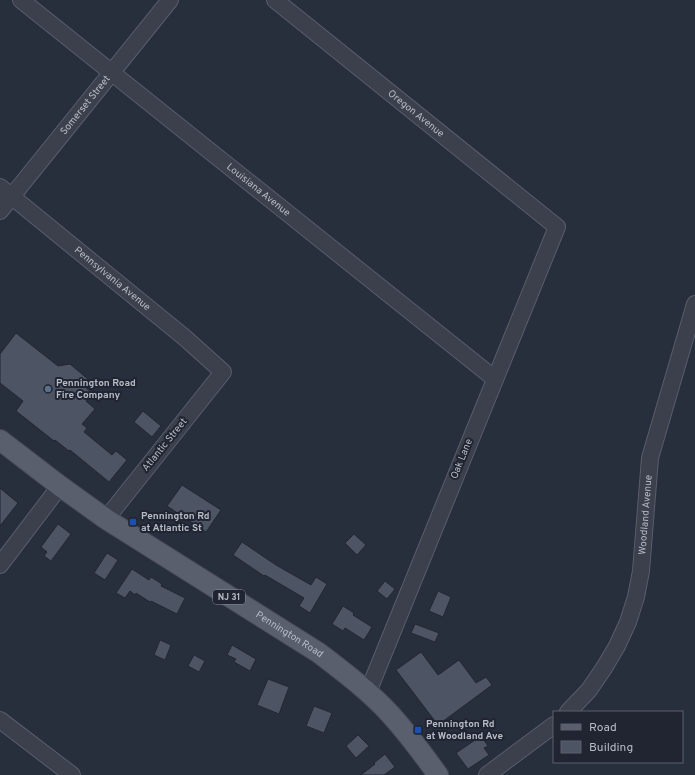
<svg xmlns="http://www.w3.org/2000/svg" width="695" height="775" font-family="Overpass,sans-serif">
  <rect width="100%" height="100%" fill="#272e3c"/>
  <g fill="#4d5564" stroke="#222733">
    <polygon points="16,333 58,366 70,364 89,380 84,386 92,393 86,401 95,409 82,424 87,428 84,432 112,455 116,451 127,460 109,482 70,450 69,451 55,440 54,441 16,411 23,401 0,383 0,354"/>
    <polygon points="143,411 161,426 152,437 134,422"/>
    <polygon points="182,485 221,510 206,532 167,506"/>
    <polygon points="0,488 18,503 0,526"/>
    <polygon points="58,524 71,534 51,561 44,556 47,552 41,547"/>
    <polygon points="354,534 366,545 357,555 345,543"/>
    <polygon points="242,542 276,565 311,585 316,577 327,584 310,613 299,606 304,598 265,575 264,576 233,555"/>
    <polygon points="107,553 118,560 105,580 94,573"/>
    <polygon points="132,569 149,580 151,577 162,584 161,586 185,598 177,614 151,601 150,602 136,593 135,595 130,591 125,598 116,593"/>
    <polygon points="385,581 395,589 387,599 377,591"/>
    <polygon points="438,591 451,597 443,617 429,611"/>
    <polygon points="343,606 354,613 353,615 372,627 364,640 345,628 343,631 332,624"/>
    <polygon points="415,624 439,633 435,642 411,633"/>
    <polygon points="160,640 171,645 165,660 154,655"/>
    <polygon points="232,645 256,659 250,671 234,662 236,659 227,655"/>
    <polygon points="421,652 438,675 459,660 476,683 486,677 492,685 438,725 396,670"/>
    <polygon points="194,655 205,661 199,672 188,666"/>
    <polygon points="268,679 289,687 279,714 257,705"/>
    <polygon points="314,706 332,713 324,733 306,726"/>
    <polygon points="358,735 369,746 356,758 346,746"/>
    <polygon points="481,736 488,746 484,748 489,755 468,769 456,753"/>
    <polygon points="385,754 395,767 384,775 361,775 375,764 374,763"/>
  </g>
  <g fill="none" stroke-linecap="round" stroke-linejoin="round">
    <g stroke="#595e6a" stroke-width="18">
      <g id="minor">
        <path id="s1" d="M 21,0 L 495,379"/>
        <path id="s2" d="M 275,0 L 557,227 L 368,692"/>
        <path id="s3" d="M 0,187 L 184,337 L 223,372 L 106,519"/>
        <path id="s4" d="M 0,211 L 170,0"/>
        <polyline points="0,565 60,486"/>
        <path id="s5" d="M 568,712 L 589,690 L 604,668 L 617,646 L 628,622 L 636,597 L 641,571 L 650,458 L 695,304"/>
        <polyline points="0,720 72,775"/>
        <polyline points="487,775 554,725"/>
      </g>
    </g>
    <g stroke="#444955" stroke-width="22">
      <g id="major">
        <path id="s6" d="M 0,440 L 60,486 L 106,519 L 319,653 C 344,672 369,691 391,715 C 408,734 423,754 438,775"/>
      </g>
    </g>
    <use href="#minor" stroke="#3b404c" stroke-width="16"/>
    <use href="#major" stroke="#595f6c" stroke-width="20"/>
  </g>
  <circle fill="#5c6f8a" stroke="#202531" stroke-width="1.5" cx="48" cy="389" r="4"/>
  <g fill="#1a4fb4" stroke="#202531" stroke-width="1.5">
    <rect x="129" y="518" width="8" height="8" rx="2"/>
    <rect x="414" y="726" width="8" height="8" rx="2"/>
  </g>
  <g text-anchor="middle" dominant-baseline="central" stroke-width="4" stroke-linejoin="round" paint-order="stroke">
    <rect fill="#202531" stroke="#8a8e9a" stroke-width="1" x="213" y="590" width="32" height="14" rx="3"/>
    <g font-size="9" font-weight="bold" fill="#b7bbc7">
      <text x="229" y="597">NJ 31</text>
    </g>
    <g font-size="10" fill="#b7bbc7" stroke="#202531">
      <text stroke="none"><textPath href="#s4" startOffset="136">Somerset Street</textPath></text>
      <text stroke="none"><textPath href="#s2" startOffset="181">Oregon Avenue</textPath></text>
      <text stroke="none"><textPath href="#s1" startOffset="304">Louisiana Avenue</textPath></text>
      <text stroke="none"><textPath href="#s3" startOffset="145">Pennsylvania Avenue</textPath></text>
      <text transform="translate(165 445) rotate(-51)">Atlantic Street</text>
      <text transform="translate(462 459) rotate(-68)">Oak Lane</text>
      <text stroke="none"><textPath href="#s5" startOffset="218">Woodland Avenue</textPath></text>
      <text stroke="none"><textPath href="#s6" startOffset="349">Pennington Road</textPath></text>
    </g>
    <g font-size="10" font-weight="bold" fill="#b7bbc7" stroke="#202531" text-anchor="start">
      <text x="56" y="383">Pennington Road<tspan x="56" dy="12">Fire Company</tspan></text>
      <text x="141" y="516">Pennington Rd<tspan x="141" dy="12">at Atlantic St</tspan></text>
      <text x="426" y="724">Pennington Rd<tspan x="426" dy="12">at Woodland Ave</tspan></text>
    </g>
  </g>
  <rect x="553" y="711" width="130" height="52" fill="#202531" stroke="#5c616d"/>
  <rect x="561" y="724" width="20" height="6" fill="#595f6c" stroke="#5c616d"/>
  <text x="589" y="731" font-size="12" fill="#b7bbc7">Road</text>
  <rect x="561" y="741" width="20" height="12" fill="#4d5564" stroke="#5c616d"/>
  <text x="589" y="751" font-size="12" fill="#b7bbc7">Building</text>
</svg>
